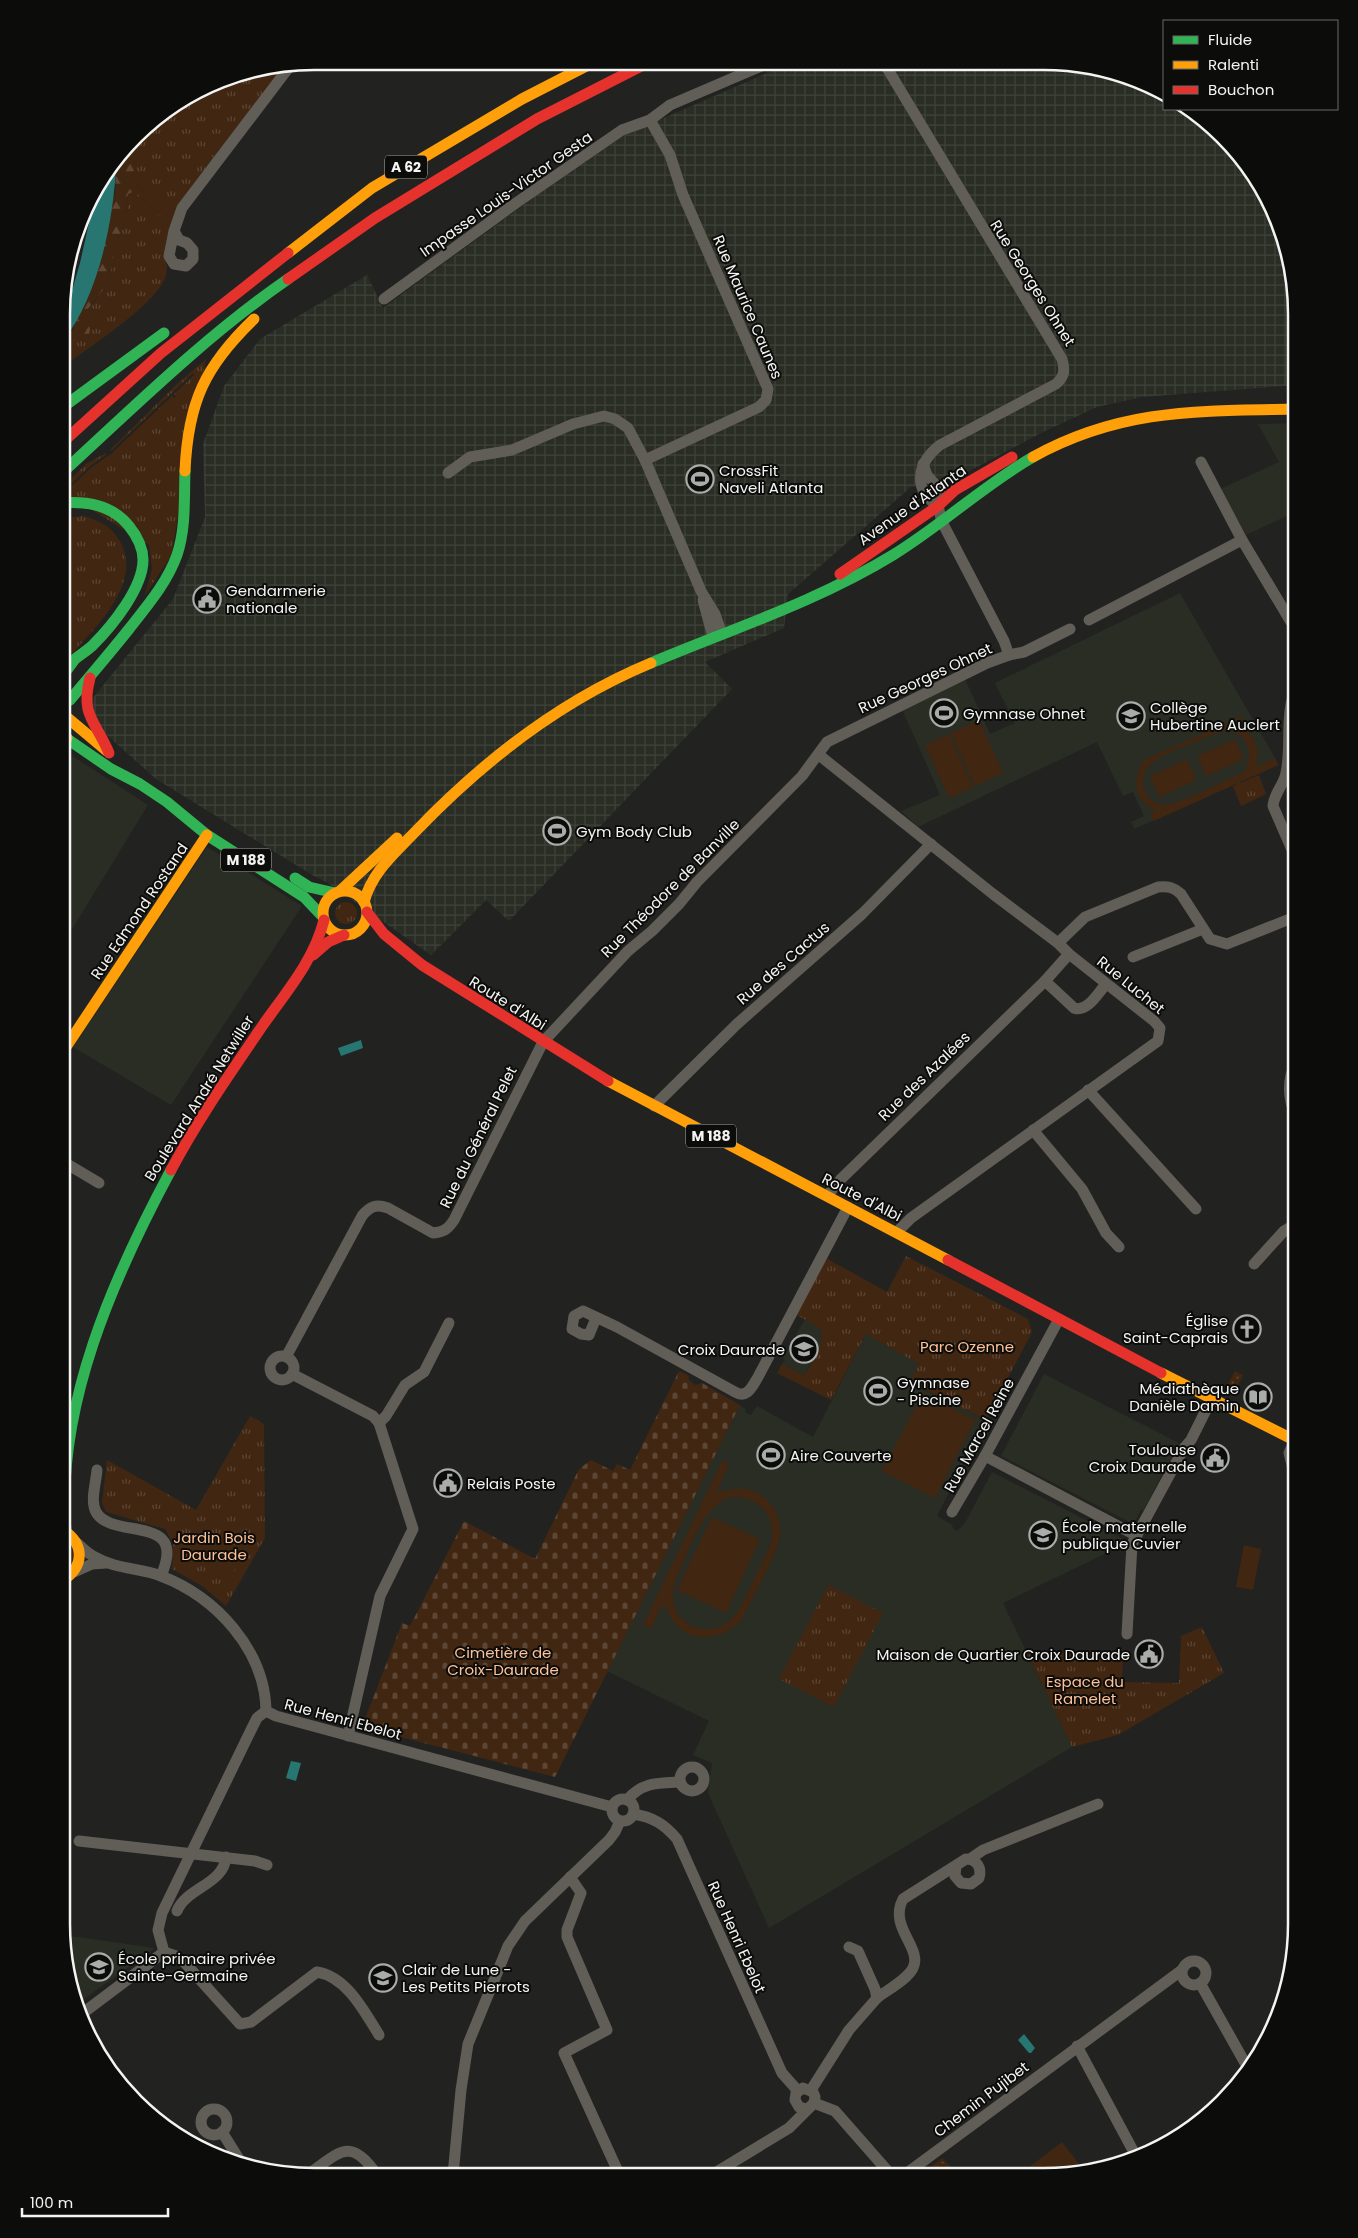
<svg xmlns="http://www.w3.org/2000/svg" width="1358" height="2238" font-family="Poppins,sans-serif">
  <defs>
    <pattern id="industrial-grid" width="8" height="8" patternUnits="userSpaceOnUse" patternTransform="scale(1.25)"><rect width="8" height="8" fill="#2a2d24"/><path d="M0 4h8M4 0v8" fill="none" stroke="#3f423a"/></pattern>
    <pattern id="grass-tufts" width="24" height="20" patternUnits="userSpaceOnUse" patternTransform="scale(1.25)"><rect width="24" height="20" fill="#412611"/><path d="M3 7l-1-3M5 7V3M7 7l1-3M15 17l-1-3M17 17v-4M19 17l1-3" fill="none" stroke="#5d4634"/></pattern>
    <pattern id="forest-firs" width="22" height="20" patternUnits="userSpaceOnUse" patternTransform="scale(1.25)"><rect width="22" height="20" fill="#412611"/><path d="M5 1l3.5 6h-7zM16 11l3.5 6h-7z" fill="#5d4634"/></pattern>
    <pattern id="cemetery-stones" width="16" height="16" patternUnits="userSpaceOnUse" patternTransform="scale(1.25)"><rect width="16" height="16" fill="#412611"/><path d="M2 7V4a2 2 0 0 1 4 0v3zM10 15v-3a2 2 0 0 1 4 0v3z" fill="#5d4634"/></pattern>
    <pattern id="garden-dots" width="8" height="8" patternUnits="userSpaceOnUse" patternTransform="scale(1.25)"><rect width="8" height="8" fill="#412611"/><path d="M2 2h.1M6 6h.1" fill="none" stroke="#5d4634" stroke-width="1.8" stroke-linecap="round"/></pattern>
  </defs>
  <rect width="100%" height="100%" fill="#222321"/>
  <g fill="#2a2d24">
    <polygon points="1297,423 1297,511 1246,535 1220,489 1279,462 1258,424"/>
    <polygon points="1180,593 1279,765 1134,829 1131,822 1144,816 1133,792 1123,796 1097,742 918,827 901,811 940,795 902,709 965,679 990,734 1015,723 995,683"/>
    <polygon points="63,750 148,805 63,944"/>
    <polygon points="207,847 302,906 171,1105 73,1047"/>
    <polygon points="805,1319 820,1327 823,1337 821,1345 804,1375 782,1364 785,1360 783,1358"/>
    <polygon points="866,1334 920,1364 910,1383 986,1420 937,1516 953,1525 952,1528 957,1531 965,1523 992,1472 1125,1540 1121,1546 1003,1603 1072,1747 769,1928 708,1793 712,1763 693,1755 709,1721 607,1671 740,1405 746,1410 745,1412 751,1415 757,1406 813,1437"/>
    <polygon points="1044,1374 1179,1443 1143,1511 1141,1510 1133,1524 1001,1456"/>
    <polygon points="63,1935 155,1948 77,2004"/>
  </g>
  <polygon fill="url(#industrial-grid)" points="790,63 1078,63 1141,81 1164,94 1164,109 1190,109 1198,114 1245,160 1278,217 1297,314 1297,385 1142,397 1097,407 1043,432 954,479 911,487 788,594 784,628 705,662 732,689 509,921 486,900 431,955 326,882 314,876 156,779 99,728 84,709 173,599 205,517 203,444 224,386 260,339 367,275 383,308 544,190 625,135"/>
  <g fill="url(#grass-tufts)">
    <path d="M 283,67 L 194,183 L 175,214 L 136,185 L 132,176 C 139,159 136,139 147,124 L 217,80 Z"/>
    <path d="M 133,192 L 139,195 L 170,228 C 168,237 167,246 166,255 C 165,263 169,269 165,278 C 154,306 89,347 63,367 L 66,348 L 77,338 L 89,339 L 88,310 L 110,281 L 112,261 L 126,217 L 128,194 Z"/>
    <polygon points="206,359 171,556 145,595 152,569 149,545 64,493 92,467 111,454 172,396 174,398 176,397 174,394 194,375 193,373 111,451 110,450 178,383"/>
    <polygon points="106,453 107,454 89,467 63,492 63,487 86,464"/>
    <path d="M 82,516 C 97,519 111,526 119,540 C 146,583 92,630 66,661 L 63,663 L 63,519 Z"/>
    <polygon points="1259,775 1266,794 1241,806 1233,786"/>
    <circle cx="346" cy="913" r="11"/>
    <path d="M 906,1256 L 1028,1319 L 1032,1332 L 986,1420 L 910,1382 L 919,1364 L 866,1334 L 831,1400 L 777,1373 L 782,1364 L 804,1375 C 813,1361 825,1345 821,1329 L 795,1314 L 824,1257 L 887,1292 Z"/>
    <polygon points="250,1416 264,1424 265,1538 226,1606 202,1586 172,1569 173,1543 165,1529 106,1512 102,1503 107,1460 196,1510"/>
    <polygon points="62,1535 75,1555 62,1576"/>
    <polygon points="828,1585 883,1613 834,1707 779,1679"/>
    <polygon points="1202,1627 1224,1673 1118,1735 1072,1747 1027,1653 1123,1650 1122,1682 1179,1683 1181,1636"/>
  </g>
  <polygon fill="url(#forest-firs)" points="140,133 137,163 132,176 136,185 175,214 170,228 139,195 133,192 128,194 126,217 112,261 110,281 88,309 93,313 88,340 77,338 66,348 63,357 63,341 73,329 115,193 116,165"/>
  <polygon fill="url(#cemetery-stones)" points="679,1371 689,1376 688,1379 695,1385 702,1383 740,1405 555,1777 362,1727 402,1623 410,1626 464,1521 535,1559 579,1469 591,1460 613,1471 617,1464 630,1470"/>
  <g fill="url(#garden-dots)">
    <polygon points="1235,1371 1243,1375 1235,1392 1226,1388"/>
    <polygon points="942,2158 961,2177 919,2176"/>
  </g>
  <g fill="#412611" fill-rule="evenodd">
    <path d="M 1241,716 L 1244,722 L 1237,725 C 1254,733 1261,748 1256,767 L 1275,758 L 1278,765 L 1154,821 L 1151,813 L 1156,810 C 1133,802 1132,778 1144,760 ZM 1223,731 C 1247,729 1255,753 1244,772 C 1228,779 1182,803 1167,805 C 1159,805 1152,802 1147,796 C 1140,785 1142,770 1153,762 C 1165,753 1208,736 1223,731 Z"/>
    <polygon points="979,720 1003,773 975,786 951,733"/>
    <polygon points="949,734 973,787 949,798 925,745"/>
    <polygon points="1235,739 1244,759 1206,776 1197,756"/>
    <polygon points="1187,759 1196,780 1159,797 1150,776"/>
    <polygon points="923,1393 975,1420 935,1498 882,1471"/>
    <path d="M 722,1461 L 729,1464 L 717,1491 C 726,1492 737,1487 747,1489 C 771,1494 786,1521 778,1544 C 769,1570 753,1596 741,1621 C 715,1646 679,1643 666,1607 L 662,1605 L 651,1629 L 643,1625 ZM 730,1497 C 753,1496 774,1510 772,1535 C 771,1549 761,1564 755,1577 C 744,1598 736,1629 707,1629 C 698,1629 689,1626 683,1620 C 672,1609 671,1596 675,1581 C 688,1554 701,1507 730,1497 Z"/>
    <polygon points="712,1517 760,1539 726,1613 677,1590"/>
    <polygon points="204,1529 245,1551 231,1576 190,1554"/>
    <polygon points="1244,1545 1261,1549 1253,1590 1236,1587"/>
    <polygon points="1062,2142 1083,2169 1045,2177 1016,2177"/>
  </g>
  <g fill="#277672">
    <path d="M 116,165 C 114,220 98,297 63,341 L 63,310 L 71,294 L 80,263 L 91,214 L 91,196 Z"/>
    <polygon points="361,1040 363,1048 341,1056 338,1048"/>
    <polygon points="291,1761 301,1763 296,1781 286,1778"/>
    <polygon points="1024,2034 1035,2048 1031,2053 1029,2053 1018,2040"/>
  </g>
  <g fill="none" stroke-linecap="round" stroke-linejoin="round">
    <g stroke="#605e57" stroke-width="11">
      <path d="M 884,63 L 1062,359 C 1065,370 1065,376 1056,384 L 940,445 C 917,463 912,489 938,506"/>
      <polyline points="650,120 670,155 683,195 768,389 766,400 759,407 645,460 701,591 715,614 722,634"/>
      <polyline points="174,231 179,240 187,243 193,250 193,259 186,266 174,264 169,256 174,231 182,208 290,66"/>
      <polyline points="384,299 516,203 622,130 650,120 670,105 768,63"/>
      <polyline points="1201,462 1242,540 1297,632"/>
      <polyline points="448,473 470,457 512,450 573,424 604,416 615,419 628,428 645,460"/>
      <polyline points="703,600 713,637"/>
      <polyline points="1089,620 1242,540"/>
      <polyline points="1009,655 1024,652 1070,629"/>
      <polyline points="819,755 993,894 1058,943 1069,954 1154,1021 1160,1028 1158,1041 1144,1051 911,1218 897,1232"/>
      <path d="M 1297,861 L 1273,806 C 1274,793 1284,785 1286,773 C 1292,747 1284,710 1297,687"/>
      <path d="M 1058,943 L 1085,917 L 1158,887 C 1168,886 1173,887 1181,894 L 1210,939 L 1227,944 L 1297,916"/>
      <polyline points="1133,957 1203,929"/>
      <path d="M 1045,981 L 1074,1008 C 1087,1013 1098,993 1106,984"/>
      <polyline points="1088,1090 1196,1209"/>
      <polyline points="654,1106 737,1024 862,914 931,844"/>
      <path d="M 1296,1116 C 1287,1097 1287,1080 1296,1061"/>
      <polyline points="1033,1130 1082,1189 1106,1233 1119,1247"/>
      <polyline points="62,1161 99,1183"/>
      <polyline points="827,1196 841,1179 1045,981 1069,954"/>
      <polyline points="1254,1264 1284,1231 1296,1224"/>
      <path d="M 596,1318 L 589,1335 L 581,1334 L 572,1329 L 574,1316 L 583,1311 L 617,1327 L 735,1392 C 747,1399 752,1387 758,1377 L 848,1207"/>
      <circle cx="282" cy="1368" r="12"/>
      <path d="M 286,1357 L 362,1216 C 370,1206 376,1204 388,1208 L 433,1233 C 444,1232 448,1229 454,1220 L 543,1042 L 628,951 L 652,931 L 679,904 L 697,882 L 802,776 L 827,742 L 987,663 L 1009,655 L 1004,641 L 942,522 L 938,506 L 940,490 L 927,475 L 923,464"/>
      <polyline points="292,1374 373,1416 379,1423 413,1529 380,1596 348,1736"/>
      <polyline points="379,1423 386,1416 405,1385 424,1372 449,1323"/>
      <polyline points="985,1456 1137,1536"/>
      <path d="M 97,1470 C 96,1483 90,1501 96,1512 C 112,1541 189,1512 161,1576"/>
      <polyline points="1296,1481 1289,1453 1296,1437"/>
      <polyline points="952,1512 985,1456 1059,1319"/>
      <path d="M 77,1543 C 82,1547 88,1554 95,1557 C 115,1569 140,1568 161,1576 C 216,1597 265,1650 266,1711 L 276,1716 L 612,1807"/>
      <polyline points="74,1572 92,1564 106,1563"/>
      <polyline points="1127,1634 1132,1544 1184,1448 1191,1440 1211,1400"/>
      <circle cx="692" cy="1779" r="12"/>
      <circle cx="623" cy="1810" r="11"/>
      <path d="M 627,1800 C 642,1782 658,1783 680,1782"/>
      <path d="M 633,1814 C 653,1817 664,1824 677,1839 L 782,2073 L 798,2091"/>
      <polyline points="79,1841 255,1861 267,1865"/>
      <polyline points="970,1859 983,1850 1098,1804"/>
      <polyline points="570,1877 581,1893 567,1930 567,1937 607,2030 564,2053 620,2176"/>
      <path d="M 177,1911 C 186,1888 224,1884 226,1857"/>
      <path d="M 164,1952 L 176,1956 L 185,1963 L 240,2024 L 251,2022 L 317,1972 C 347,1977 364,2011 379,2035"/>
      <polyline points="164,1952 158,1930 162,1913 252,1728 257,1718 266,1711"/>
      <circle cx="1194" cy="1973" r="12"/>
      <polyline points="1200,1983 1249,2070"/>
      <path d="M 877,1998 C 887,1990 907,1980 913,1968 C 923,1948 888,1927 903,1899 L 966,1859 C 977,1859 982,1868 979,1878 L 971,1884 L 961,1883 L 955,1876 L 956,1866"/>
      <polyline points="79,2016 164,1952"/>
      <polyline points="1077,2046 1137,2158"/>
      <polyline points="811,2090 849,2030 877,1998 875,1989 858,1951 849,1947"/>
      <polyline points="814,2103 835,2111 892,2176"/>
      <circle cx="214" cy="2122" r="13"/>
      <polyline points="222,2132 242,2164"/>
      <path d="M 307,2175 C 339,2153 350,2135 377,2175"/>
      <polyline points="453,2175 461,2090 468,2044 508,1946 525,1921 609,1840 615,1832 620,1821"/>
      <polyline points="710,2176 789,2128 814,2103 815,2097 813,2092 803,2088 796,2093 795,2100 799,2107 807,2109"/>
      <polyline points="903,2176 1182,1970"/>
    </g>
    <g stroke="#30b455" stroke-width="11">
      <polyline points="63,407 164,333"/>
      <path d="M 63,472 C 136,405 207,335 288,279"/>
      <path d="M 63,503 C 88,501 112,505 129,526 C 137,536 143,547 143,560 C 143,588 112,626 93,645 C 88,650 81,654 75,659 C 71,664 68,670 63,674"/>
      <path d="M 651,663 C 732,629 818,601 893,555 C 942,525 984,485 1033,457"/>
      <path d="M 63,704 L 70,700 C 90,676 110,653 129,629 C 147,606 167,583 177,555 C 186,528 184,499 185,471"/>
      <polyline points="63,736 111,769 140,784 167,802 207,835 304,897 323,917"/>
      <polyline points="295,878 309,887 335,893"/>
      <path d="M 66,1531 C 55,1408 114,1276 171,1170"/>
    </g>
    <g stroke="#ff9f0a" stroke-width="11">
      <polyline points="288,253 372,188 522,99 594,62"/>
      <path d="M 1033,457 C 1121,408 1200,411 1297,409"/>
      <path d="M 185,471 C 188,402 205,366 254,319"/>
      <polyline points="63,714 107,751"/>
      <polyline points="63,733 67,738"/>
      <polyline points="340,891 397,838"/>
      <circle cx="345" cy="913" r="22"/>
      <path d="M 364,902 C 372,872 394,854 415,832 C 483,761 559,701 651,663"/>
      <polyline points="62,1053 207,835"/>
      <polyline points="608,1081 948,1260"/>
      <polyline points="1161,1373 1296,1441"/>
      <path d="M 62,1529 C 85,1544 85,1566 62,1581"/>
    </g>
    <g stroke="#e5322d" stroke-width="11">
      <polyline points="288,279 375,218 537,119 649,62"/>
      <polyline points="63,442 161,353 288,253"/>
      <polyline points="840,574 938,506 955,490 1012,457"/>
      <path d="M 90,678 C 80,716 96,721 109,753"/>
      <polyline points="367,912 384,934 422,965 608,1081"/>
      <polyline points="313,955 328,942 344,935"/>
      <path d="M 171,1170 C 198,1119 231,1072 263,1025 C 287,991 314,960 324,920"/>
      <polyline points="948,1260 1161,1373"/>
    </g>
  </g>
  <defs>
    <g id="stadium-ring" transform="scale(1.4375)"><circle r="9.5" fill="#0c0d0b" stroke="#aaaca9" stroke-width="1.5"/><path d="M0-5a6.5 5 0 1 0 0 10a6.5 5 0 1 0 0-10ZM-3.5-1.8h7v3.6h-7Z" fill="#aaaca9"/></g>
    <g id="civic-ring" transform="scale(1.4375)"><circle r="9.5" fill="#0c0d0b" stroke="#aaaca9" stroke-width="1.5"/><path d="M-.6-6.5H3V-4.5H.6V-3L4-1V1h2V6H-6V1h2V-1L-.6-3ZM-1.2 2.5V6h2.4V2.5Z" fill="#aaaca9"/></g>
    <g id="school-ring" transform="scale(1.4375)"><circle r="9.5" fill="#0c0d0b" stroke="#aaaca9" stroke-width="1.5"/><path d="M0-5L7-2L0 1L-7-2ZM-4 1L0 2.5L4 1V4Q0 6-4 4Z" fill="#aaaca9"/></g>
    <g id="church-ring" transform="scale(1.4375)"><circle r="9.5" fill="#0c0d0b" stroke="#aaaca9" stroke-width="1.5"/><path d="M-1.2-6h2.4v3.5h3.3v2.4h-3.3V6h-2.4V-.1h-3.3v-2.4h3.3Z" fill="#aaaca9"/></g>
    <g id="library-ring" transform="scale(1.4375)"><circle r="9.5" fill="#0c0d0b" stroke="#aaaca9" stroke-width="1.5"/><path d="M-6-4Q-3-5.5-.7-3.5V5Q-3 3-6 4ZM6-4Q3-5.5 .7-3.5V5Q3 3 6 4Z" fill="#aaaca9"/></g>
  </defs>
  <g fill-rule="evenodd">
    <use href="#stadium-ring" x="700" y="479"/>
    <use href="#civic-ring" x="207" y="599"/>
    <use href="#stadium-ring" x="944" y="713"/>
    <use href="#school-ring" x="1131" y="716"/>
    <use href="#stadium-ring" x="557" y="831"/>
    <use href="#church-ring" x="1247" y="1329"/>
    <use href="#school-ring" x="804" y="1349"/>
    <use href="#stadium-ring" x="878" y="1391"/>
    <use href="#library-ring" x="1258" y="1397"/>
    <use href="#stadium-ring" x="771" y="1455"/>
    <use href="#civic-ring" x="1215" y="1458"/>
    <use href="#civic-ring" x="448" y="1483"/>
    <use href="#school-ring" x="1043" y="1535"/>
    <use href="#civic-ring" x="1149" y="1654"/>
    <use href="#school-ring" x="99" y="1967"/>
    <use href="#school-ring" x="383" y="1978"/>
  </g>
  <g text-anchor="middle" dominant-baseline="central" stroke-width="4" stroke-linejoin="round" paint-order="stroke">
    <g fill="#0c0d0b" stroke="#aeafad" stroke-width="1">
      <rect x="385" y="155.5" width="42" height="23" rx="4"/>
      <rect x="221" y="848.5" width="50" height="23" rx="4"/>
      <rect x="686" y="1124.5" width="50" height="23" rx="4"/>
    </g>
    <g font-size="14" font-weight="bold" fill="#f4f5f2">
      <text x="406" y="167">A 62</text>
      <text x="246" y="860">M 188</text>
      <text x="711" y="1136">M 188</text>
    </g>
    <g font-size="15" fill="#f4f5f2" stroke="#0c0d0b">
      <text transform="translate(506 194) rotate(-35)">Impasse Louis-Victor Gesta</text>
      <text transform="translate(1033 283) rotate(58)">Rue Georges Ohnet</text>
      <text transform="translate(748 307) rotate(67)">Rue Maurice Caunes</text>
      <text transform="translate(912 505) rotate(-35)">Avenue d'Atlanta</text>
      <text transform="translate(925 678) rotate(-25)">Rue Georges Ohnet</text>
      <text transform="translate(670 888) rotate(-45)">Rue Théodore de Banville</text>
      <text transform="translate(139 911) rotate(-56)">Rue Edmond Rostand</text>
      <text transform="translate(783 963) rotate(-41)">Rue des Cactus</text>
      <text transform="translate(1131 985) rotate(39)">Rue Luchet</text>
      <text transform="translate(508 1003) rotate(32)">Route d'Albi</text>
      <text transform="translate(924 1076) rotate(-44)">Rue des Azalées</text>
      <text transform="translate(199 1098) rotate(-58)">Boulevard André Netwiller</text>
      <text transform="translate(478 1137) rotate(-64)">Rue du Général Pelet</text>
      <text transform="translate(862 1197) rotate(27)">Route d'Albi</text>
      <text transform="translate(979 1435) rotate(-61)">Rue Marcel Reine</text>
      <text transform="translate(343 1719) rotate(15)">Rue Henri Ebelot</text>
      <text transform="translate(737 1937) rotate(66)">Rue Henri Ebelot</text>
      <text transform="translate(981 2099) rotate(-37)">Chemin Pujibet</text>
    </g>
    <g font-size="15" fill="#f4f5f2" stroke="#0c0d0b" text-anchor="start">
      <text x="719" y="470">CrossFit<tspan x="719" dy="17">Naveli Atlanta</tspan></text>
      <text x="226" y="590">Gendarmerie<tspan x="226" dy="17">nationale</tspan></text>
      <text x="1150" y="707">Collège<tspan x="1150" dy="17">Hubertine Auclert</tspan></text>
      <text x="963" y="713">Gymnase Ohnet</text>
      <text x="576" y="831">Gym Body Club</text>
      <text x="1228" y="1320" text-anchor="end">Église<tspan x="1228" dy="17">Saint-Caprais</tspan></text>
      <text x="785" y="1349" text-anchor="end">Croix Daurade</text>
      <text x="897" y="1382">Gymnase<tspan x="897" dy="17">- Piscine</tspan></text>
      <text x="1239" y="1388" text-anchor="end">Médiathèque<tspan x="1239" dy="17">Danièle Damin</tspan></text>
      <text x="1196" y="1449" text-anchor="end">Toulouse<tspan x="1196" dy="17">Croix Daurade</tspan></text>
      <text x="790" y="1455">Aire Couverte</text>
      <text x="467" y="1483">Relais Poste</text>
      <text x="1062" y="1526">École maternelle<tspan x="1062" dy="17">publique Cuvier</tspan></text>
      <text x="1130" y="1654" text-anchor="end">Maison de Quartier Croix Daurade</text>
      <text x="118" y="1958">École primaire privée<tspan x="118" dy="17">Sainte-Germaine</tspan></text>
      <text x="402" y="1969">Clair de Lune -<tspan x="402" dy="17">Les Petits Pierrots</tspan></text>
    </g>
    <g font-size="15" fill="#fec198" stroke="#0c0d0b">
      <text x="967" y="1346">Parc Ozenne</text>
      <text x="214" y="1537">Jardin Bois<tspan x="214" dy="17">Daurade</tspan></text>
      <text x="503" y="1652">Cimetière de<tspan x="503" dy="17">Croix-Daurade</tspan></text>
      <text x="1085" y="1681">Espace du<tspan x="1085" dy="17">Ramelet</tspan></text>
    </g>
  </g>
  <path d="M0 0H1358V2238H0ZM314 70H1044A244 244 0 0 1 1288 314V1924A244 244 0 0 1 1044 2168H314A244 244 0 0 1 70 1924V314A244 244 0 0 1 314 70Z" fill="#0c0d0b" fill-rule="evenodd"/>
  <path fill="none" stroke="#f4f5f2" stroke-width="2.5" d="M314 70H1044A244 244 0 0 1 1288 314V1924A244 244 0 0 1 1044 2168H314A244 244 0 0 1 70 1924V314A244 244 0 0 1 314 70Z"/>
  <rect x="1163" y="20" width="175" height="90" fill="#0c0d0b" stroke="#696a67"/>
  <rect x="1173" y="36" width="25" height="8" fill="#30b455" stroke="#696a67"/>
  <text x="1208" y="45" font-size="15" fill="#f4f5f2">Fluide</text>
  <rect x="1173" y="61" width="25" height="8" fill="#ff9f0a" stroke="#696a67"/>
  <text x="1208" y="70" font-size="15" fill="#f4f5f2">Ralenti</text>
  <rect x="1173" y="86" width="25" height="8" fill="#e5322d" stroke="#696a67"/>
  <text x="1208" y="95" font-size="15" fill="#f4f5f2">Bouchon</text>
  <path d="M22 2208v8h146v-8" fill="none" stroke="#f4f5f2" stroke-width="2.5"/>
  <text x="30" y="2208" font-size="15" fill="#f4f5f2" stroke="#0c0d0b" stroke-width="4" paint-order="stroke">100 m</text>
</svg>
